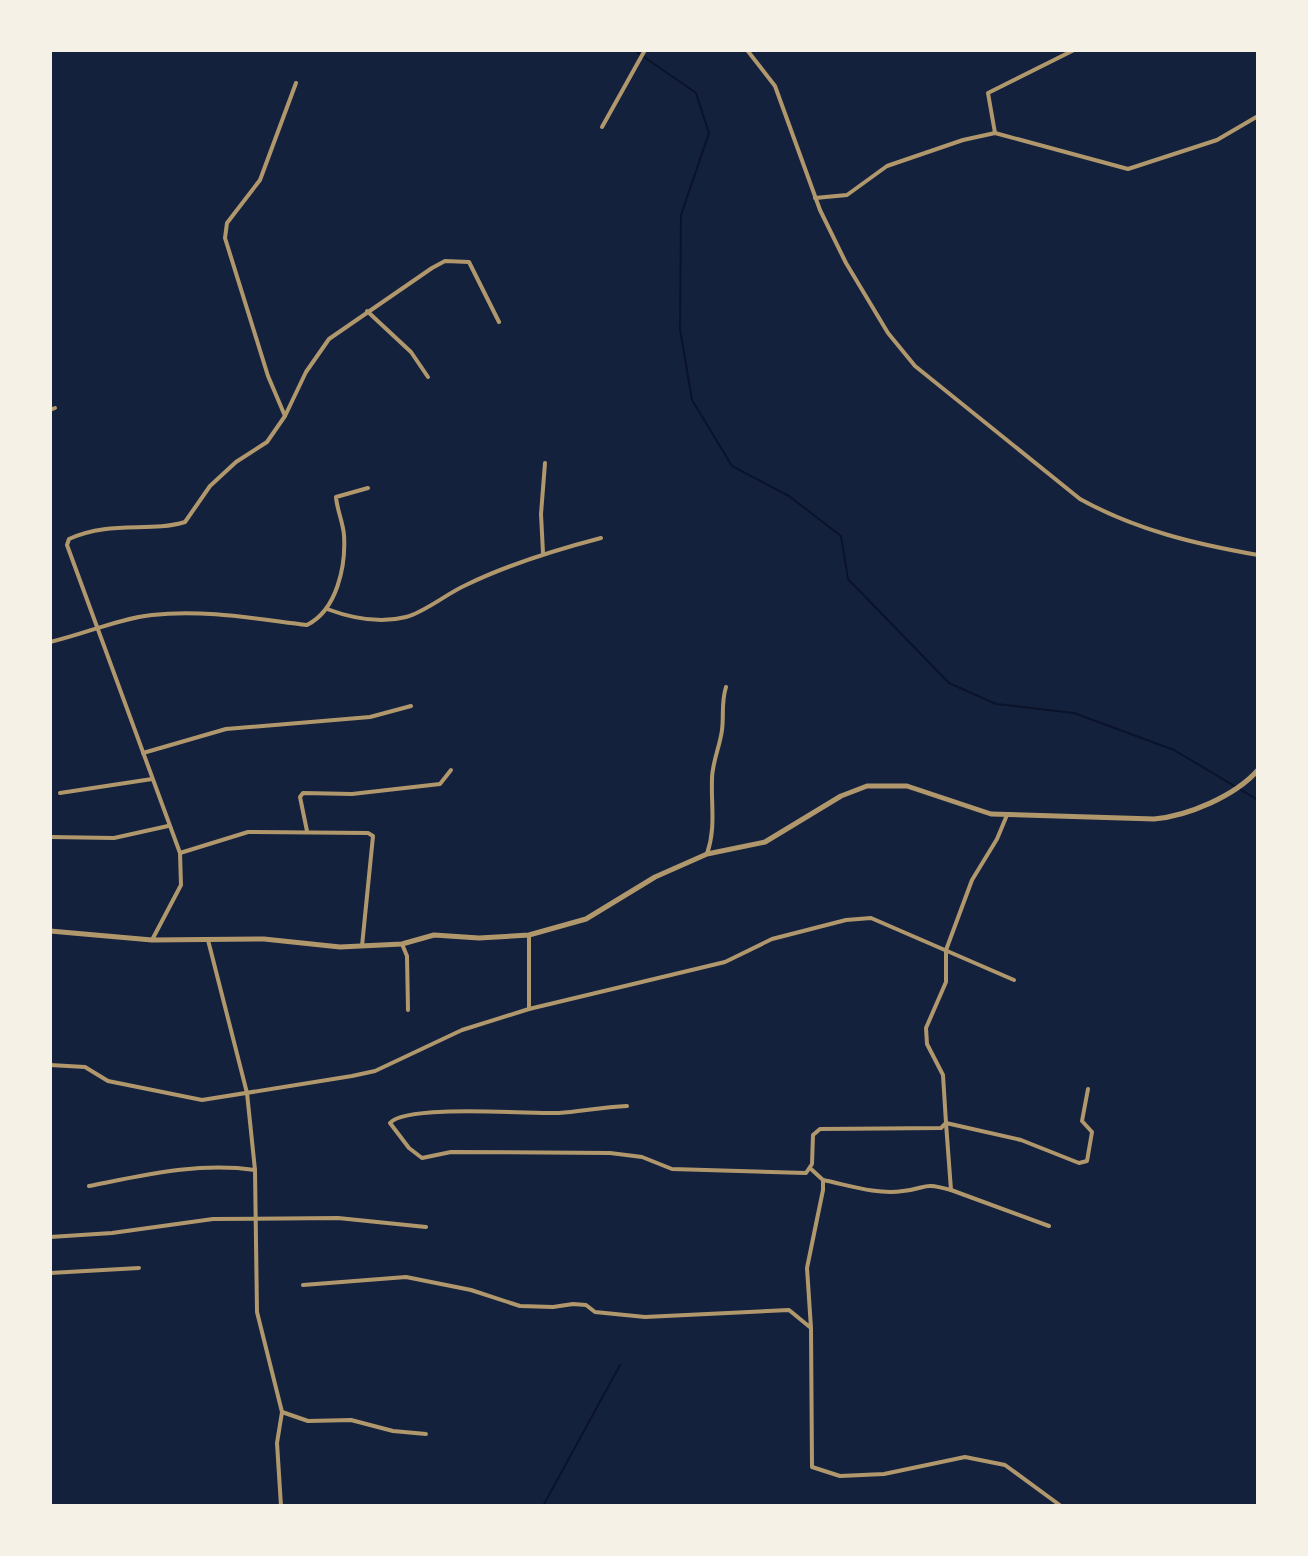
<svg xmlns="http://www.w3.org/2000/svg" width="1308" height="1556" font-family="'Golos Text',sans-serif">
  <rect width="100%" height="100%" fill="#14213d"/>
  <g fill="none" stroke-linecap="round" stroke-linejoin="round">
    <g stroke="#0b132b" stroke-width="2">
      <polyline points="634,50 696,93 709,133 681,215 680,329 692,400 732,466 789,496 841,536 848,579 949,683 996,704 1074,713 1174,750 1258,800"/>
      <polyline points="543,1506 620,1365"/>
    </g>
    <g stroke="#b1986c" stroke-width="4">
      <path d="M 747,50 L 775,86 L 820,210 L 846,263 L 888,333 L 915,366 L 1080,499 C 1136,530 1195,544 1258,555"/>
      <polyline points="296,83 260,180 227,223 225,238 268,376 285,416 306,372 329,339 432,268 445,261 469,262 499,322"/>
      <polyline points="602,127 645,50"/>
      <polyline points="995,133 988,93 1074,50"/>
      <polyline points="815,198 847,195 887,166 963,140 995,133 1128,169 1217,140 1258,116"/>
      <polyline points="367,311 411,352 428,377"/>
      <polyline points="50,410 55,408"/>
      <polyline points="543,553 541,514 545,463"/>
      <path d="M 327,609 C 351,618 379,624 406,617 C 425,612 446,594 466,585 C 509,564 555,550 601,538"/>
      <path d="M 50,642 C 85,634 117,619 152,615 C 203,609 257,619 307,625 C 337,610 346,566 344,535 C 343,522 337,510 336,497 L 368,488"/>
      <polyline points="143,753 226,729 370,717 411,706"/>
      <polyline points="60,793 152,779"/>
      <polyline points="307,831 300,797 303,793 352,794 440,784 451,770"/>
      <polyline points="50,837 114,838 168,826"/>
      <polyline points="180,853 248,832 368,833 373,836 362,946"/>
      <path d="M 707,854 C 716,827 711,807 712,779 C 712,763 720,746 722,730 C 724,714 721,703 726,687"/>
      <polyline points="529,936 529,1009"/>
      <path d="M 152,940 L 181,885 L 180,853 L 67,545 L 69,539 C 111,520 149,533 185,522 L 210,486 L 236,462 L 267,442 L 285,416"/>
      <polyline points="208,940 247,1093 255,1170 257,1312 282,1412 277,1443 281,1506"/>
      <polyline points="402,944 407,956 408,1010"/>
      <polyline points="50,1065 85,1067 108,1081 202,1100 352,1076 375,1071 462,1030 529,1009 725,962 772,939 846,920 871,918 1014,980"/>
      <path d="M 627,1106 C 604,1107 582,1111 559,1113 C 531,1114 405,1104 390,1123 L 409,1148 L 422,1158 L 451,1152 L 610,1153 L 642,1157 L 672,1169 L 806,1173 L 812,1164 L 813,1135 L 820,1129 L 941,1128 L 946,1123 L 943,1075 L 927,1044 L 926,1028 L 946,982 L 946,950 L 972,880 L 997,839 L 1007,815"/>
      <path d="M 823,1180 C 848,1185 877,1195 903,1191 C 930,1188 920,1182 951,1190"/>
      <path d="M 89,1186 C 145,1175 198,1162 255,1170"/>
      <polyline points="1049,1226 951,1190 946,1123 1021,1140 1079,1163 1087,1161 1092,1132 1082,1121 1088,1089"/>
      <polyline points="50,1237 112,1233 213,1219 338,1218 426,1227"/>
      <polyline points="50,1273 139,1268"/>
      <polyline points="303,1285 406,1277 471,1290 520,1306 553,1307 573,1304 586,1305 595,1312 645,1317 789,1310 811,1328 807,1268 823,1190 823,1180 811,1169"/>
      <polyline points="811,1328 812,1467 840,1476 884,1474 965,1457 1005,1465 1061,1506"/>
      <polyline points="282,1412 308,1421 351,1420 393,1431 426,1434"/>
    </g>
    <path stroke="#b1986c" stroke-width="5" d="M 50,931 L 152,940 L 264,939 L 340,947 L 402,944 L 434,935 L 479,938 L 529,935 L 586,919 L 655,877 L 707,854 L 765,842 L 841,796 L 867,786 L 907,786 L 991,814 L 1154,819 C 1188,816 1235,796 1258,770"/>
  </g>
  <rect width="1308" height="1556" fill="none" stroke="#f6f1e7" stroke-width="104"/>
</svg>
